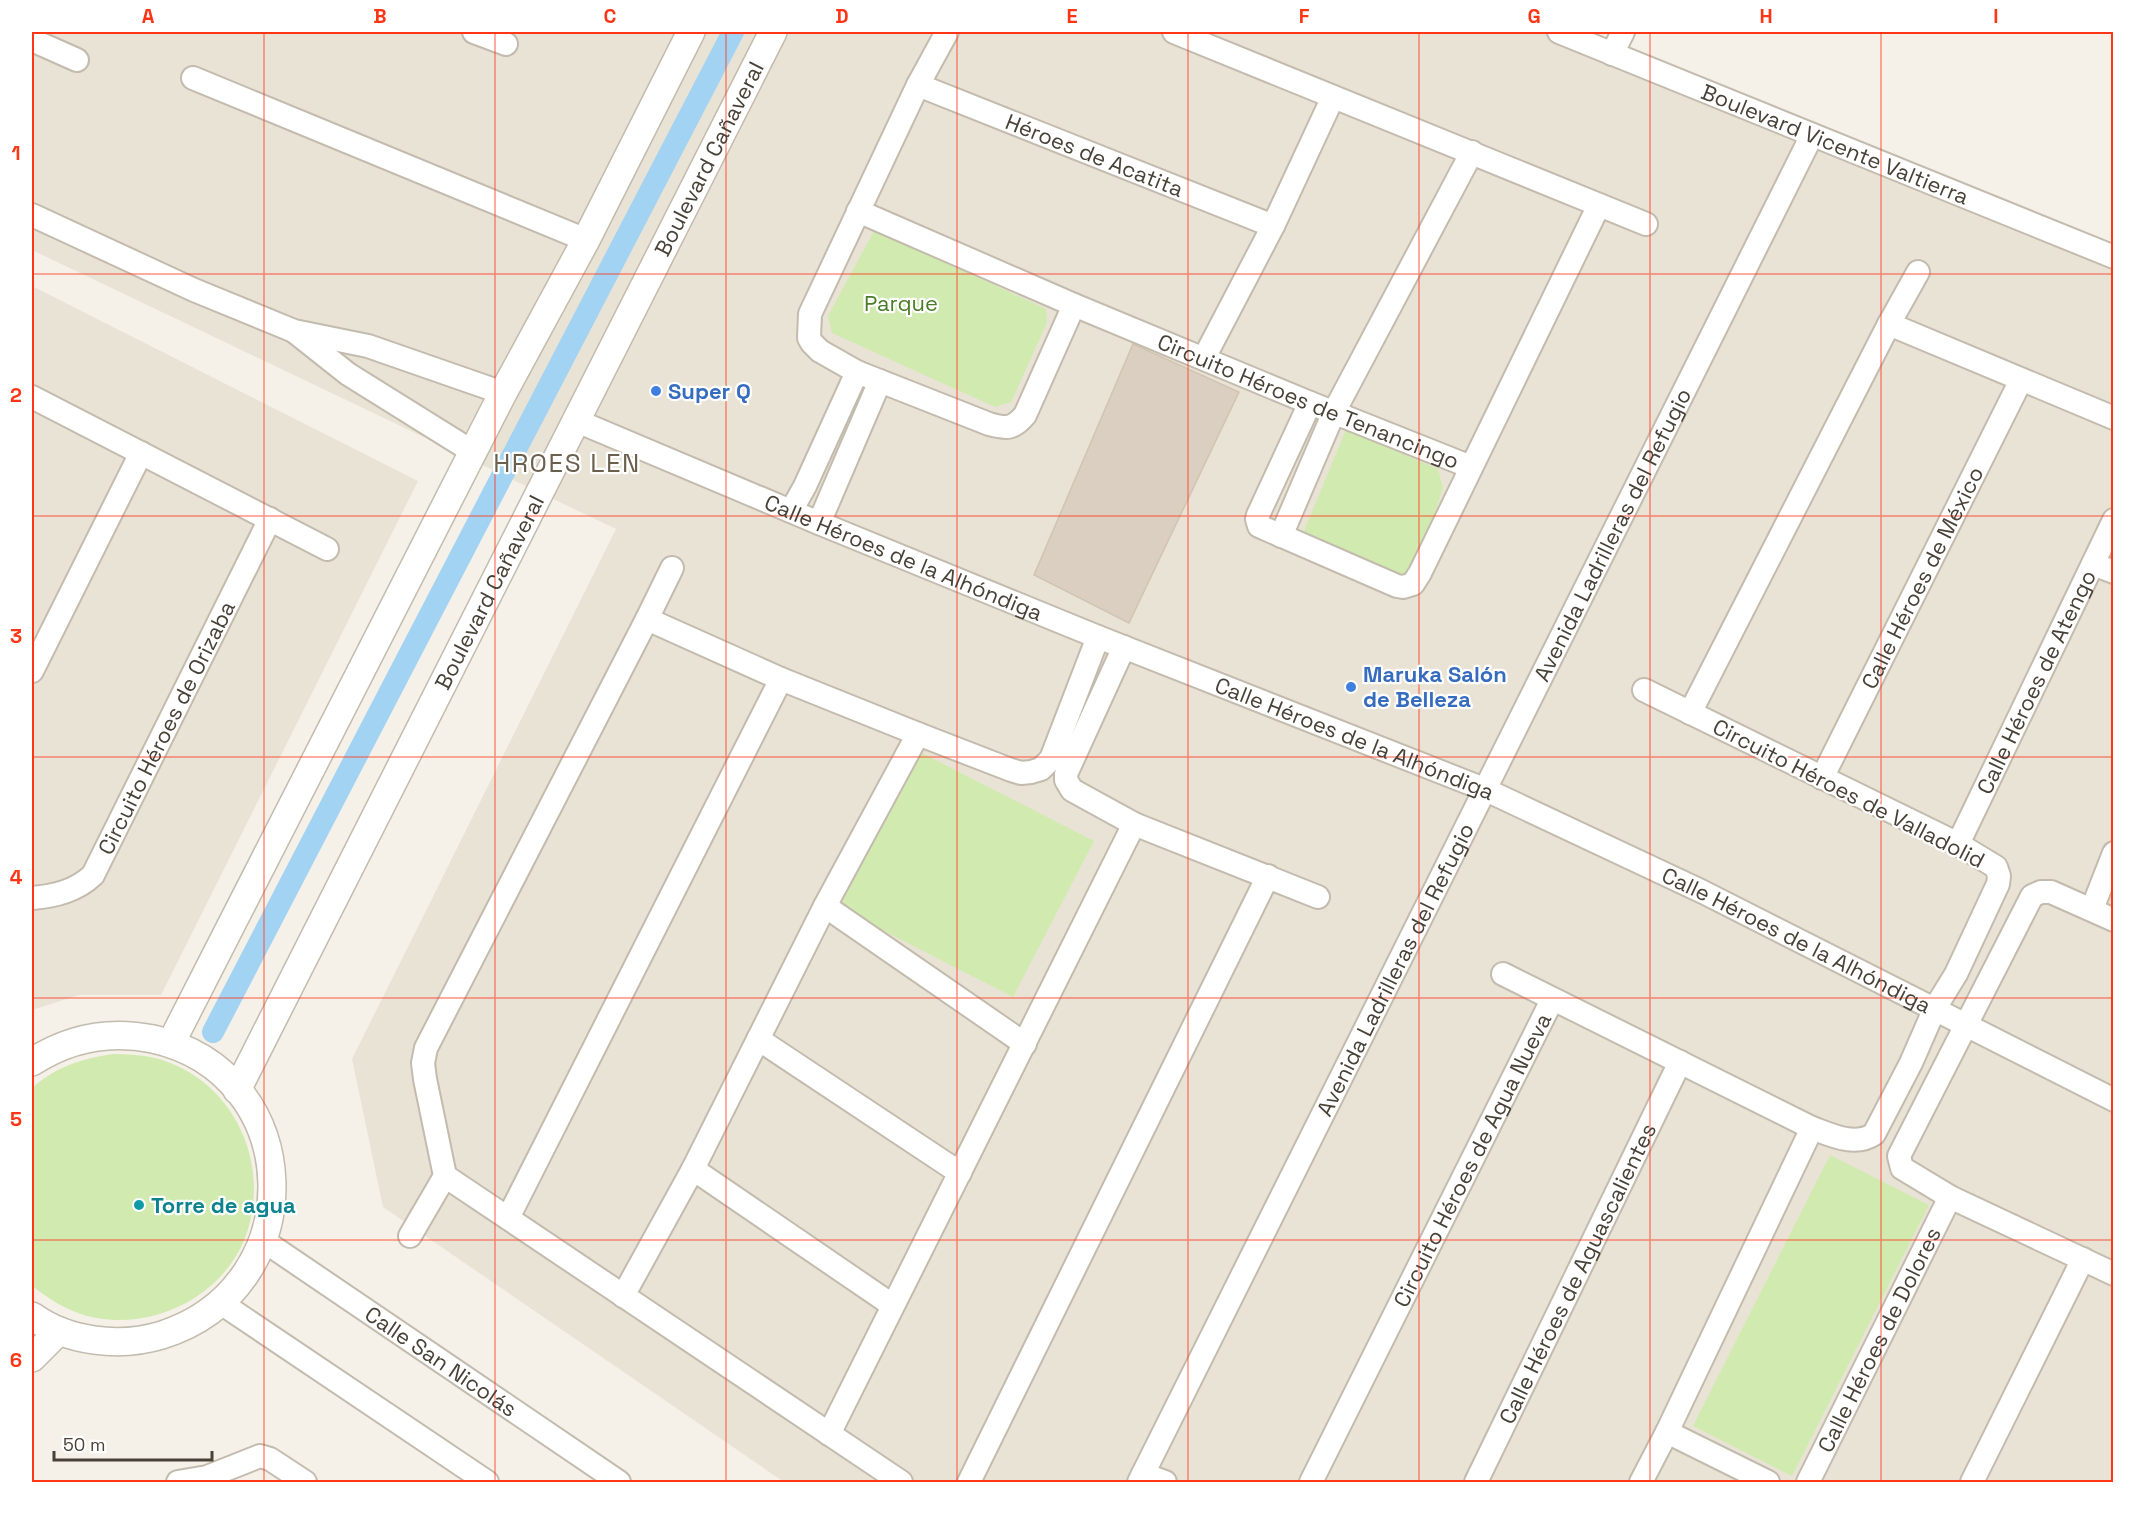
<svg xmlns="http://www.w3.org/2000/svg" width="2145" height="1514" font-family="'Space Grotesk',sans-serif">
  <rect width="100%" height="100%" fill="#f5f1e8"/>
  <g fill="#e9e3d6">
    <polygon points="32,32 1550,32 2113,262 2113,1482 784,1482 383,1207 352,1059 616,529 32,250"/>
    <polygon points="32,286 418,481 161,995 79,995 32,1010"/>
  </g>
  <g fill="#d1eab0">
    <polygon points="875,229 1046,309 1047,323 1011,402 995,407 832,333 828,316"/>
    <polygon points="1346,430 1438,469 1443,488 1420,557 1403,580 1320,545 1304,531"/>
    <polygon points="920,752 1094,841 1013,997 839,908"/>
    <path d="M 114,1054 C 128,1054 142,1055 155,1058 C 233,1078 273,1164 245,1238 C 221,1299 149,1332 87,1316 C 66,1310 49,1299 32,1286 L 32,1088 C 55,1067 83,1058 114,1054 Z"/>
    <polygon points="1830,1155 1929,1205 1792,1476 1693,1426"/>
  </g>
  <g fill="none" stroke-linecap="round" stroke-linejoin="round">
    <polyline stroke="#a3d3f2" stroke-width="22" points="213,1032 733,32"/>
  </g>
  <polygon fill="#dacfc0" stroke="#d2c4b0" stroke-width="1.5" points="1133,344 1239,392 1129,623 1034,575"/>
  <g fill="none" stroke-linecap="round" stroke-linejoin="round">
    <g stroke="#c3bbad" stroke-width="26">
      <g id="minor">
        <polyline points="474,32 506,44"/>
        <path d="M 947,32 L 918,85 L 810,314 L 809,338 L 812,343 L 820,351 L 857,372 L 989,424 C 1007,429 1013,429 1025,415 L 1074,305"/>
        <polyline points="1174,32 1646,224"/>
        <path id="s1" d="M 1559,32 L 2114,257"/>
        <polyline points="32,40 77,60"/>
        <polyline points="1612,54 1623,32"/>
        <polyline points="193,78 586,240"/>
        <path id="s2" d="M 918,85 L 1273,226"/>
        <path id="s3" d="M 858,211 L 1074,305 L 1310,403 L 1471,467"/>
        <polyline points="32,215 194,290 294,331 368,346 503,393"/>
        <polyline points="1889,324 2114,418"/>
        <polyline points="295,332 348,374 473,452"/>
        <polyline points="1204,358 1273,226 1333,97"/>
        <polyline points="32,397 327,549"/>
        <polyline points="1310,403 1258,515 1257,519 1259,526 1397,586 1403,587 1413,584 1420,573 1599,205"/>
        <path id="s4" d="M 577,421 L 819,523 L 1098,637 L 1484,789 L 1703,892 L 2114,1100"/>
        <polyline points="791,511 805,486 857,372"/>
        <polyline points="819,523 880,381"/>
        <polyline points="1281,536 1334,412 1472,152"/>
        <polyline points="2093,564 2114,572"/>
        <polyline points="647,619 781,679 918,734 1011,770 1021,773 1031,772 1041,769 1051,759 1098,637"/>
        <polyline points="1124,647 1066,774 1066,780 1072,790 1134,824 1318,897"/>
        <polyline points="32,671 141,453"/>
        <polyline points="1690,713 1889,324 1918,272"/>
        <path id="s5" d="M 1822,778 L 2021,380"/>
        <path id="s6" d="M 1958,844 L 2114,520"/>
        <path id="s7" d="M 32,898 C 55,896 76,891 93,875 L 270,519"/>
        <polyline points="825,906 1025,1044"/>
        <polyline points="2092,909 2114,853"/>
        <polyline points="2114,920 2051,892 2041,892 2032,896 1899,1156 1902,1168 1950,1197 2114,1274"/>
        <path d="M 1503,974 L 1812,1128 C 1831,1135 1855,1147 1874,1134 L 1911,1063 L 1935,1008 L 1956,974 L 1998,884 L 1999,876 L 1996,867 L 1958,844 L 1644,690"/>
        <polyline points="758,1039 960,1173"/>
        <polyline points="693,1169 892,1305"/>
        <polyline points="445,1176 901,1482"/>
        <polyline points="508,1218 781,679"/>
        <polyline points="410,1236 445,1176 425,1079 423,1063 426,1048 647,619 672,568"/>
        <path id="s8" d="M 264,1241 L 619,1482"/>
        <polyline points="623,1296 693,1169 825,906 918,734"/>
        <polyline points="221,1303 487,1482"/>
        <polyline points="1667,1432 1768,1482"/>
        <polyline points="829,1434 1134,824"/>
        <polyline points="1143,1474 1165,1482"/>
        <polyline points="178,1482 207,1477 260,1456 270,1459 305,1482"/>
        <polyline points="969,1482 1268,876"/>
        <path id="s9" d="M 1139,1482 L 1812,135"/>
        <path id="s10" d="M 1311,1482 L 1552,1000"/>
        <path id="s11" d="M 1476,1482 L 1680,1062"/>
        <polyline points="1641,1482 1667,1432 1812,1128"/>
        <path id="s12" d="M 1808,1482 L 1950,1197"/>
        <polyline points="1972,1482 2083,1259"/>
      </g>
    </g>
    <g stroke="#c3bbad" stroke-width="30">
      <g id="tertiary">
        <polyline points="171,1043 503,393 586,240 691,32"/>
        <path d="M 32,1062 C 69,1038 109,1030 153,1039 C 306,1073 314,1286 162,1335 C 120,1348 68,1342 32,1316"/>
        <path id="s13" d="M 237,1090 L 773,32"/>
        <polyline points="32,1358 59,1331"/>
      </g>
    </g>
    <use href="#minor" stroke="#fff" stroke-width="22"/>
    <use href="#tertiary" stroke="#fff" stroke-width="27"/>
  </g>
  <path fill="none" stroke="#ff3515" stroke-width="1.5" stroke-opacity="0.55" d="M 264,32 L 264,1482M 495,32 L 495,1482M 726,32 L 726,1482M 957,32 L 957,1482M 1188,32 L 1188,1482M 1419,32 L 1419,1482M 1650,32 L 1650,1482M 1881,32 L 1881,1482M 32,274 L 2114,274M 32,516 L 2114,516M 32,757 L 2114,757M 32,998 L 2114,998M 32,1240 L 2114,1240"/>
  <g fill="#3f7fe0" stroke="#fff" stroke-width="2">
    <circle cx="656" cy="391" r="6"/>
    <circle cx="1351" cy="687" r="6"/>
  </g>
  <circle fill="#0f9aa8" stroke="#fff" stroke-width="2" cx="139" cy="1205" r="6"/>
  <g text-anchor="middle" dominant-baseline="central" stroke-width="4.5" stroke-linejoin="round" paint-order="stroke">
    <g font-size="22" fill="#484137" stroke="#fff">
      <text stroke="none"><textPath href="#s1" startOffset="298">Boulevard Vicente Valtierra</textPath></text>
      <text stroke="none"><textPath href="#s2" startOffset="190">Héroes de Acatita</textPath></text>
      <text stroke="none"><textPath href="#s13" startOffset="1044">Boulevard Cañaveral</textPath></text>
      <text stroke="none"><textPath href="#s3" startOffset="489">Circuito Héroes de Tenancingo</textPath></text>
      <text stroke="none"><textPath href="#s9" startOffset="1059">Avenida Ladrilleras del Refugio</textPath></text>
      <text stroke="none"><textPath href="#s4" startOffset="354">Calle Héroes de la Alhóndiga</textPath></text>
      <text stroke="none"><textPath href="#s5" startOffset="224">Calle Héroes de México</textPath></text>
      <text stroke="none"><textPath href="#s13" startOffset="558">Boulevard Cañaveral</textPath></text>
      <text stroke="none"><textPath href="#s6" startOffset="180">Calle Héroes de Atengo</textPath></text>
      <text stroke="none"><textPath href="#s7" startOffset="231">Circuito Héroes de Orizaba</textPath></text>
      <text stroke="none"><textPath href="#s4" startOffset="840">Calle Héroes de la Alhóndiga</textPath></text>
      <text transform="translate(1849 793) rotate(27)">Circuito Héroes de Valladolid</text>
      <text stroke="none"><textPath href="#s4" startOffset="1326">Calle Héroes de la Alhóndiga</textPath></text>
      <text stroke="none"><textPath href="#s9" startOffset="573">Avenida Ladrilleras del Refugio</textPath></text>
      <text stroke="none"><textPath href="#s10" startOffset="360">Circuito Héroes de Agua Nueva</textPath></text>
      <text stroke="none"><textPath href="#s11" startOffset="232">Calle Héroes de Aguascalientes</textPath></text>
      <text stroke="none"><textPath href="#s12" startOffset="159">Calle Héroes de Dolores</textPath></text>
      <text stroke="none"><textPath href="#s8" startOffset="214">Calle San Nicolás</textPath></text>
    </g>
    <g font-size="22" fill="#497c27" stroke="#fff">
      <text x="901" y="303">Parque</text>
    </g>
    <g font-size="22" font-weight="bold" fill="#366cbe" stroke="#fff" text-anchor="start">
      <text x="668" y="391">Super Q</text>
      <text x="1363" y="674">Maruka Salón<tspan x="1363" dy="25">de Belleza</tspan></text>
    </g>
    <g font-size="22" font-weight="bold" fill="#0d838f" stroke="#fff" text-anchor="start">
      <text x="151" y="1205">Torre de agua</text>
    </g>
    <g font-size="26" letter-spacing="1.5" fill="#6b5f4d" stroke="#fff">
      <text x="567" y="463">HROES LEN</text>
    </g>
  </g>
  <rect width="2145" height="1514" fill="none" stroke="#ffffff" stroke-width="66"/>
  <path d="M54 1451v9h158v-9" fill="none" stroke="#484137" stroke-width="3"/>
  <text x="63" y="1451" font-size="18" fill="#484137" stroke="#ffffff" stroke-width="4.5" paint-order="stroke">50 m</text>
  <rect x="33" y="33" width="2079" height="1448" fill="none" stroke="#ff3515" stroke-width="2"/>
  <g font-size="20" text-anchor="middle" font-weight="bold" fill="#ff3515">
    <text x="148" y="23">A</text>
    <text x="380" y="23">B</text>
    <text x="610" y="23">C</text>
    <text x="842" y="23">D</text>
    <text x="1072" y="23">E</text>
    <text x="1304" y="23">F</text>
    <text x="1534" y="23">G</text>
    <text x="1766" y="23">H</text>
    <text x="1996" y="23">I</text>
    <text x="16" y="160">1</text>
    <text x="16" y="402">2</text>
    <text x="16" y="643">3</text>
    <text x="16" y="884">4</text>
    <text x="16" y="1126">5</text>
    <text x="16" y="1367">6</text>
  </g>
</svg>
